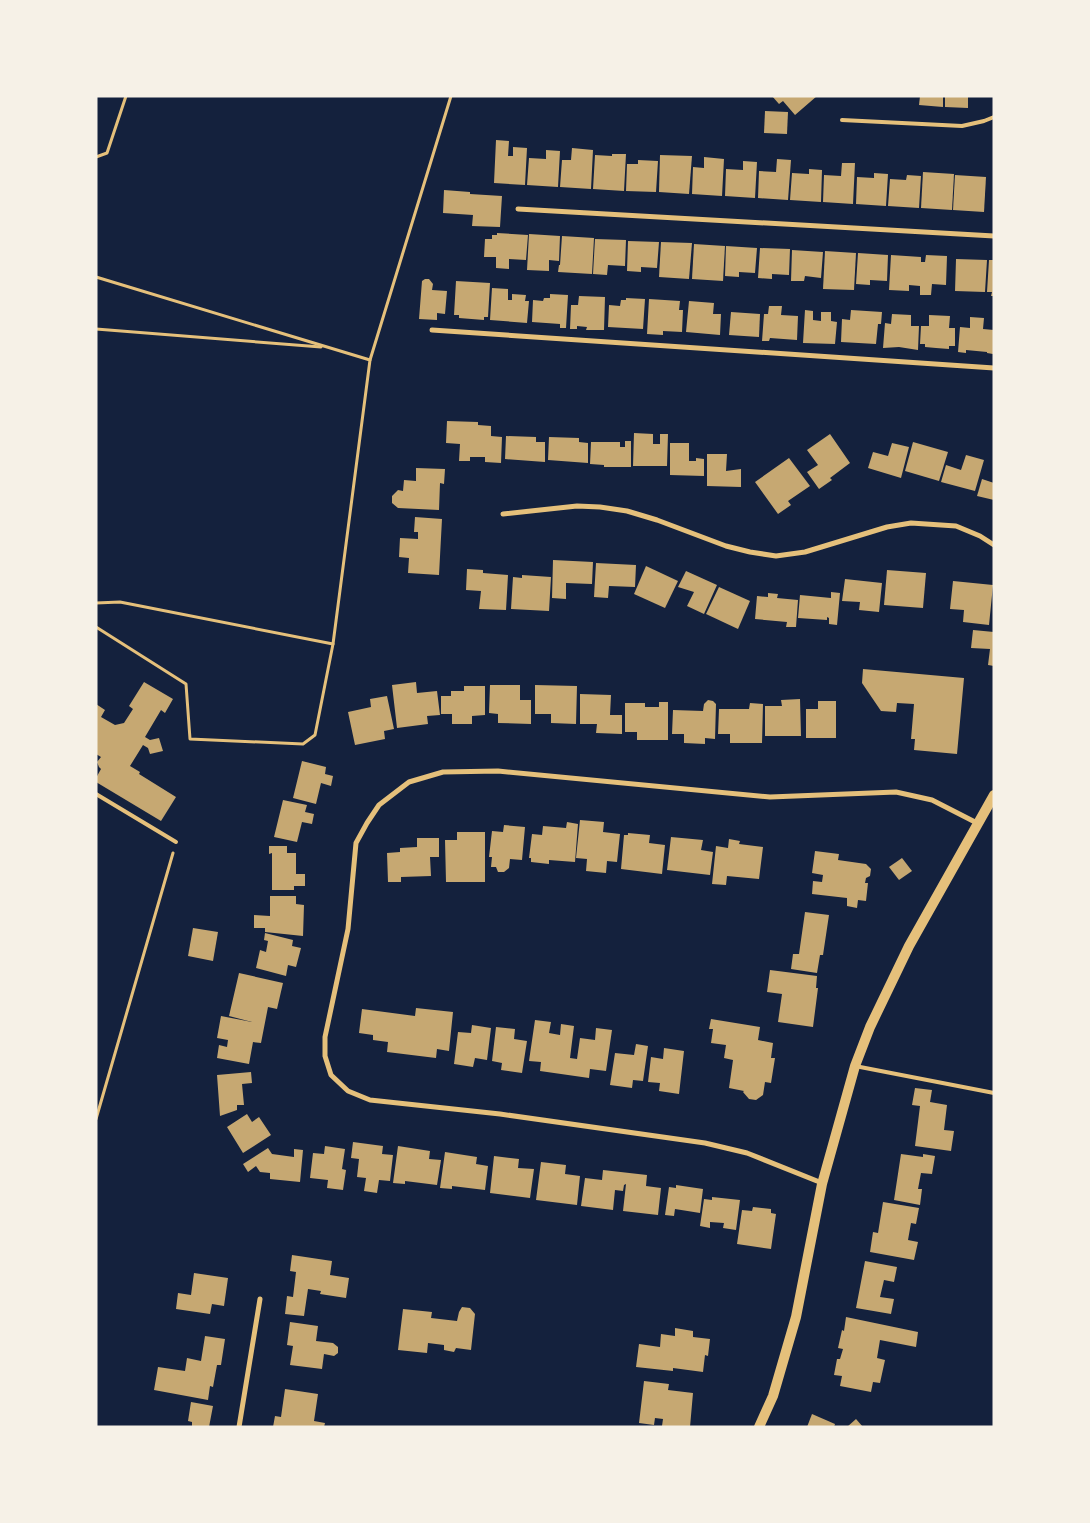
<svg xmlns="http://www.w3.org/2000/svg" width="1090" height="1523" font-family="Cabin,sans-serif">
  <rect width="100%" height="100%" fill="#14213d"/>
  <g fill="#c6a872">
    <polygon points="772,96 817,96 795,115 783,101 779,104"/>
    <polygon points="920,96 943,96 943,107 919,105"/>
    <polygon points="945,96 968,96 968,108 945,107"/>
    <polygon points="765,111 788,112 787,134 764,133"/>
    <polygon points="496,140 509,141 508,156 513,156 513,147 527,148 525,185 494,183"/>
    <polygon points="572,148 593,150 591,189 560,187 562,160 571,160"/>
    <polygon points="546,150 560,151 558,187 527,185 529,158 546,159"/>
    <polygon points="612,154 626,154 624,191 593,189 595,155 612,156"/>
    <polygon points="660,155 692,156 689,194 659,192"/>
    <polygon points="704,157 724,159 722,196 692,194 693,167 704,168"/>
    <polygon points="777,159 791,160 788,200 758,198 759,171 776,172"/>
    <polygon points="638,160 658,161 656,192 626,191 627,164 638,164"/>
    <polygon points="743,161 757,162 755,198 725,196 726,169 743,170"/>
    <polygon points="842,163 855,163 853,204 823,202 824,175 841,176"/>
    <polygon points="809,169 822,170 821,202 790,200 792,173 809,174"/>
    <polygon points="923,172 954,174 952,210 921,208"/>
    <polygon points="874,173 888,174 886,206 856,204 857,177 874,178"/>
    <polygon points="907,175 921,176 919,208 888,206 890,179 906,180"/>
    <polygon points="955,175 986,177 984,212 953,210"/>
    <polygon points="444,190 470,192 470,194 502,196 500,227 472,226 473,215 443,213"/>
    <polygon points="497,233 528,235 526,260 509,259 509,269 496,268 496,257 484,257 485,239 492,239 492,235 497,235"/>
    <polygon points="529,234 560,236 559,261 549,260 549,271 527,270"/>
    <polygon points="562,236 594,238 592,274 558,272 559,265 560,265"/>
    <polygon points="595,239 626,240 625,266 608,265 607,275 593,274"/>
    <polygon points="628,241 659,242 657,268 641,267 641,272 627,271"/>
    <polygon points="661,242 692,243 689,279 659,277"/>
    <polygon points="694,244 725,246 723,281 692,279"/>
    <polygon points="726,246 757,248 755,273 739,272 739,277 725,276"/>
    <polygon points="760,248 790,249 789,275 772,274 772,279 758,278"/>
    <polygon points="792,250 823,252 821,278 805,276 804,281 791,281"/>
    <polygon points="825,251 856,253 854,290 823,289"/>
    <polygon points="858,253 888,255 887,281 870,280 870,285 856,284"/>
    <polygon points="891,255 921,257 921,262 925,262 926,255 947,256 946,285 932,284 931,295 920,295 920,286 909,285 909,291 889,290"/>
    <polygon points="956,259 987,260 985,292 955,291"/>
    <polygon points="989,260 994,260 994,296 991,296 992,292 987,292"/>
    <polygon points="425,279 429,279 433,284 432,290 447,291 445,314 437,313 437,320 419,319 422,281"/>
    <polygon points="456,281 490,283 488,317 484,317 484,320 459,318 459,315 454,315"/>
    <polygon points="492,288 508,289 508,300 512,300 512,294 526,295 525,301 529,301 527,323 490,320"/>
    <polygon points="550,294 568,295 566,328 560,328 560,324 532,322 533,300 543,301 544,298 550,298"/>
    <polygon points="579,296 605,297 604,330 586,330 587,327 577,326 577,329 570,329 571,305 578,305"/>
    <polygon points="626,298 645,299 643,329 608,327 609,305 620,306 621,300 626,300"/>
    <polygon points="649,299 680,301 679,310 683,310 682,332 663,331 663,335 647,334"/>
    <polygon points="689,301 714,303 713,314 721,314 720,335 686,332"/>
    <polygon points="769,306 782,306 781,315 798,316 797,340 770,338 769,341 762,341 764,314 768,314"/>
    <polygon points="805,310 813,311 813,320 821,321 821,312 831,312 831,321 837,322 835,344 803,343"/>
    <polygon points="851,310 882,312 881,324 878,324 876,344 841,342 842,319 850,320"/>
    <polygon points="731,312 760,314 759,337 729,335"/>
    <polygon points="892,314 911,315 911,326 919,326 918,350 899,347 883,348 885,323 891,324"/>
    <polygon points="929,315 950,316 949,328 955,328 955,346 949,346 949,349 936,348 925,347 925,344 920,344 921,326 929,326"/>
    <polygon points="970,317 984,318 983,329 994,330 993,354 987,353 987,352 966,350 966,353 958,352 960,327 970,328"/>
    <polygon points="447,421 478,422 478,425 491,426 491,436 502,437 501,463 485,462 485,457 470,457 470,461 459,461 460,444 446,443"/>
    <polygon points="634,433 653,434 653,444 660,444 660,434 668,434 667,466 633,466"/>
    <polygon points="830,434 850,463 830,478 832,480 819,489 807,472 818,465 807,450"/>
    <polygon points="506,436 536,437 536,442 545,442 545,462 505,459"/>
    <polygon points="549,437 579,438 579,442 588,443 588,463 548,460"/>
    <polygon points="625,441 631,441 631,467 604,467 604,465 590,464 591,442 620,442 620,447 625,447"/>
    <polygon points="913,442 948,452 939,481 905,471"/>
    <polygon points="670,443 689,443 689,461 696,461 696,458 704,459 704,476 670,475"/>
    <polygon points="892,443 909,447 901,478 868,468 873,452 888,456"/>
    <polygon points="707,454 727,454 726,471 741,469 741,487 707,486"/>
    <polygon points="966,455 984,460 975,491 941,482 946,465 961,470"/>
    <polygon points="789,458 810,486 788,501 791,505 778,514 755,482"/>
    <polygon points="416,468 445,469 444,484 440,483 439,510 398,508 392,503 392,496 398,490 403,491 404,480 416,481"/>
    <polygon points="982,479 994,483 994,500 977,496"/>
    <polygon points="415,517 442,519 439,575 408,573 409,558 399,557 400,538 418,539 418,532 414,532"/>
    <polygon points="553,560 593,562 592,584 566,583 566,599 552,598"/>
    <polygon points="596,563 636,565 635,587 609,586 608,598 594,597"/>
    <polygon points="646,566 678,581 665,608 634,594"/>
    <polygon points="467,569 483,570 483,573 508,575 506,610 479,609 481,591 466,590"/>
    <polygon points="887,570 926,573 923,608 884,605"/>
    <polygon points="686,571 717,585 704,614 687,606 694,592 678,587"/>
    <polygon points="522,575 551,577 549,611 511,609 513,577 522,578"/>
    <polygon points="845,579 882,583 879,612 859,610 860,602 842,601"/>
    <polygon points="953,581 993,585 989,625 963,622 964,610 950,609"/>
    <polygon points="719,587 750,601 738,629 706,614"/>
    <polygon points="831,592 840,593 837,625 829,624 829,618 827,617 827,620 798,618 800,595 831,598"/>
    <polygon points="768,593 778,594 777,598 798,600 796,627 786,627 787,622 755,619 757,596 768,597"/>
    <polygon points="973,630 994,632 994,666 988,665 990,649 971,648"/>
    <polygon points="863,669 964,678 957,754 914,750 915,739 911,739 914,704 897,703 896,712 881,711 862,683"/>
    <polygon points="144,682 173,699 165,713 161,710 145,737 150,740 159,738 163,751 150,754 148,748 143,745 130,766 140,772 139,774 176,797 161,821 96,782 96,778 101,769 99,767 97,762 101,757 96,754 96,704 105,710 101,717 115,725 124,723 133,709 129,706"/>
    <polygon points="416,682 417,693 437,691 440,715 427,716 428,724 397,728 392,685"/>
    <polygon points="490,685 520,685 520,700 531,700 531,724 498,723 498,714 489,713"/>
    <polygon points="535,685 577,686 576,724 551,723 551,714 535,714"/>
    <polygon points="464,686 485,686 485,715 472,716 472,724 452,724 452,714 441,714 441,696 451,696 451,691 464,691"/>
    <polygon points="580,694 611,695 610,715 622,715 622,734 596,733 597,724 580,724"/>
    <polygon points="387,696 394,729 384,731 385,739 355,745 348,712 371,707 370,699"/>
    <polygon points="800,699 801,736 765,736 765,706 782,706 781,700"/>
    <polygon points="708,700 713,701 716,704 715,739 705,738 705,744 684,743 684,734 672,734 673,710 703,711 704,704"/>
    <polygon points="818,701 836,701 836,738 806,738 806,709 818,709"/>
    <polygon points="659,702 668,702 668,740 637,740 637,732 625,732 625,703 645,703 645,707 659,707"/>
    <polygon points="750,703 763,704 762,743 730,743 730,734 718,734 719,709 749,709"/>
    <polygon points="302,761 326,767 325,774 333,776 331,786 321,783 316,804 293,798"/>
    <polygon points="283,800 307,805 305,812 314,814 312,824 302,822 297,842 274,837"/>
    <polygon points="580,820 604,822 603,832 620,834 617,862 607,861 606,873 586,871 587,859 576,858"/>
    <polygon points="567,822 578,824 575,862 549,860 549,864 531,862 531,858 529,858 532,834 542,835 543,826 566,828"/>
    <polygon points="504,825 525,827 522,860 510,859 509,868 504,872 498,872 496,867 491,867 492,857 489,857 492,831 503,832"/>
    <polygon points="457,832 485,832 485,882 446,882 445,840 457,840"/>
    <polygon points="628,833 650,835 649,843 665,845 662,874 621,869 624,835 628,835"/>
    <polygon points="671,837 703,840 701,850 713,852 710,875 667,870"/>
    <polygon points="417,838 439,838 439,857 430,857 431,876 401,877 401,882 388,882 387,853 400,852 400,848 417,847"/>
    <polygon points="729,839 740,841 739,844 763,847 759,879 727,876 726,885 712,884 716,846 728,848"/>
    <polygon points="269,846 287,846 287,853 296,853 296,874 305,874 305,886 294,886 294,890 272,890 272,853 269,854"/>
    <polygon points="815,851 839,854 838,860 866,864 871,869 870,876 866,878 865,883 868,883 866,901 858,900 857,908 847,906 847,898 812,894 813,881 822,882 823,875 812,873"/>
    <polygon points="902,858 912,871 899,880 889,867"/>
    <polygon points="270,896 296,896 296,904 304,905 303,936 265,932 265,928 254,928 254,915 270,916"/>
    <polygon points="805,912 829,915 823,955 820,955 817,973 791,969 793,954 799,954"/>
    <polygon points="193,928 218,932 213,961 188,956"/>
    <polygon points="265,933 293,940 292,946 301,948 296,967 288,965 286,976 256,968 260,950 266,952 268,941 264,940"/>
    <polygon points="770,970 817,976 816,988 818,988 813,1027 778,1022 782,994 767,992"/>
    <polygon points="239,973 283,983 277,1009 268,1007 261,1043 253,1042 249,1064 217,1058 219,1045 227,1047 228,1040 217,1038 221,1016 252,1022 229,1016"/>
    <polygon points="416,1008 453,1012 449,1051 437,1049 436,1058 387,1052 388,1042 373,1040 373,1035 359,1033 362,1009 415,1016"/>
    <polygon points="711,1019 760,1027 758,1040 773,1043 771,1058 775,1058 771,1083 765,1082 763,1095 756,1100 749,1099 743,1092 744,1091 729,1088 733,1060 724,1058 726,1045 711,1043 713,1029 709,1029"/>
    <polygon points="535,1020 551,1022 549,1033 560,1035 561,1024 574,1026 570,1058 577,1059 580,1038 595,1040 596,1028 612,1030 606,1071 590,1069 589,1078 540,1071 541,1062 529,1061"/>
    <polygon points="472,1025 491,1028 487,1060 475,1058 473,1067 454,1064 458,1032 471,1033"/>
    <polygon points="496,1027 515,1029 514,1039 527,1041 522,1073 501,1070 502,1063 492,1061"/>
    <polygon points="636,1044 648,1046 643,1081 633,1080 632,1088 610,1085 615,1053 634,1055"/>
    <polygon points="664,1048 684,1051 679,1094 659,1091 660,1083 648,1082 651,1057 663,1059"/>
    <polygon points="251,1072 252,1083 242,1084 244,1105 237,1105 237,1110 220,1116 217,1075"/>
    <polygon points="915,1088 932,1090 930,1102 947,1105 944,1130 954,1131 951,1151 915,1146 920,1106 912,1105"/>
    <polygon points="247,1114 252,1122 259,1117 271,1135 243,1153 227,1127"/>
    <polygon points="353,1142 383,1146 382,1154 393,1155 390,1181 379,1180 377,1193 364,1191 366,1178 357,1177 359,1159 351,1158"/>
    <polygon points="325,1146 345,1149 342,1169 346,1170 343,1190 327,1188 328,1180 310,1178 313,1153 324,1154"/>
    <polygon points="398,1146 430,1151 429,1159 441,1160 437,1185 405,1181 405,1184 393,1183"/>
    <polygon points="268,1148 272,1154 294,1157 294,1149 303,1150 300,1182 270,1179 270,1173 260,1172 256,1166 248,1172 243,1164"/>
    <polygon points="445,1152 477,1157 476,1164 488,1166 485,1190 452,1186 452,1189 440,1188"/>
    <polygon points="901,1154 923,1157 923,1154 935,1156 932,1174 921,1173 918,1189 922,1189 920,1205 894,1200"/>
    <polygon points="494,1156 519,1159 518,1168 534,1169 530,1198 490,1193"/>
    <polygon points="541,1162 566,1165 565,1174 580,1176 577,1205 536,1200"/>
    <polygon points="603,1170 647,1175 646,1186 661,1188 658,1215 623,1211 626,1184 624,1185 623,1191 615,1190 613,1210 581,1206 585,1178 602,1180"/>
    <polygon points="676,1185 703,1189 700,1213 675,1209 674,1216 665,1215 669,1187 676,1188"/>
    <polygon points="712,1197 740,1200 736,1230 723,1228 724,1223 710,1222 710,1228 700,1226 704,1199 712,1200"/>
    <polygon points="883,1202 919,1208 916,1224 911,1223 908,1240 918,1242 914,1260 870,1252 873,1232 878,1233"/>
    <polygon points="753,1207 771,1209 771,1213 776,1214 771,1249 737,1244 742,1210 752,1211"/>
    <polygon points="292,1255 332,1261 330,1275 349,1278 346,1298 320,1294 321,1291 308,1289 304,1316 285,1314 287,1296 293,1297 296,1272 290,1271"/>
    <polygon points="865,1261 897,1267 894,1282 884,1280 880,1297 894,1299 891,1314 856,1308"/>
    <polygon points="194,1273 228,1278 224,1306 212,1304 210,1314 176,1309 178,1293 191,1295"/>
    <polygon points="462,1307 470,1308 475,1314 471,1350 456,1348 454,1352 444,1350 444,1345 428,1343 427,1353 398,1350 403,1309 432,1312 431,1318 457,1321 459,1312"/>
    <polygon points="846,1317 918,1332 916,1347 880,1340 877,1358 885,1360 880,1383 873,1382 871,1392 840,1386 842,1376 834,1375 837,1359 840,1359 843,1349 838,1348 842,1330 844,1331"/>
    <polygon points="290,1322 318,1326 316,1341 333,1343 338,1347 338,1353 334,1356 324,1354 322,1369 290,1365 293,1346 287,1345"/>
    <polygon points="675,1328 693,1331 693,1337 710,1339 708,1356 705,1355 703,1372 673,1368 673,1371 636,1367 639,1344 660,1347 661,1334 675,1336"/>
    <polygon points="205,1336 225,1339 221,1365 217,1365 213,1387 210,1386 208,1400 154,1390 158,1367 185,1371 187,1358 201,1361"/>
    <polygon points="644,1381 669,1384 668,1390 693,1393 690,1427 662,1426 663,1419 655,1418 654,1425 639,1423"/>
    <polygon points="285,1389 318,1394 314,1421 325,1423 324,1427 273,1427 275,1416 281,1417"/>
    <polygon points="191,1402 213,1406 209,1427 192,1427 192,1422 188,1421"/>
    <polygon points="812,1414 835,1424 834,1427 807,1427"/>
    <polygon points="856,1419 863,1427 847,1427"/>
  </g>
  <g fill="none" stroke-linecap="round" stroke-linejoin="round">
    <g stroke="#e5c07b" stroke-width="3">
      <polyline points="96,157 107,153 126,96"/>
      <polyline points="96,277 370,360 333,644"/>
      <polyline points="96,329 321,347"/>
      <polyline points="370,360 451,96"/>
      <polyline points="96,603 120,602 333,644 315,735 303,744 190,739 186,684 96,627"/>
      <polyline points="96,1119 173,853"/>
    </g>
    <g stroke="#e5c07b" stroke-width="4">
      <polyline points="842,120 962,126 984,121 994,117"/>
      <polyline points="96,794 176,842"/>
      <polyline points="855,1066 994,1093"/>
    </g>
    <g stroke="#e5c07b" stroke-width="5">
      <polyline points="518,209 994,236"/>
      <polyline points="432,330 994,368"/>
      <polyline points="503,514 577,506 600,507 627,511 657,520 726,546 750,552 776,556 805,552 887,527 911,523 956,526 980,536 994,545"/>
      <polyline points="822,1183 747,1153 705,1143 500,1114 370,1100 348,1091 331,1075 325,1056 325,1037 348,929 356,843 367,823 379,805 409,782 443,772 498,771 770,797 896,792 932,800 977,823"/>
      <polyline points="239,1427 260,1299"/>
    </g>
    <polyline stroke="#e5c07b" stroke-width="10" points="759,1427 773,1396 796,1317 822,1184 855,1066 870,1027 909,946 994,795"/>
  </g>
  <rect width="1090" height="1523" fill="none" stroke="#f6f1e7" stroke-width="195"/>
</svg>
